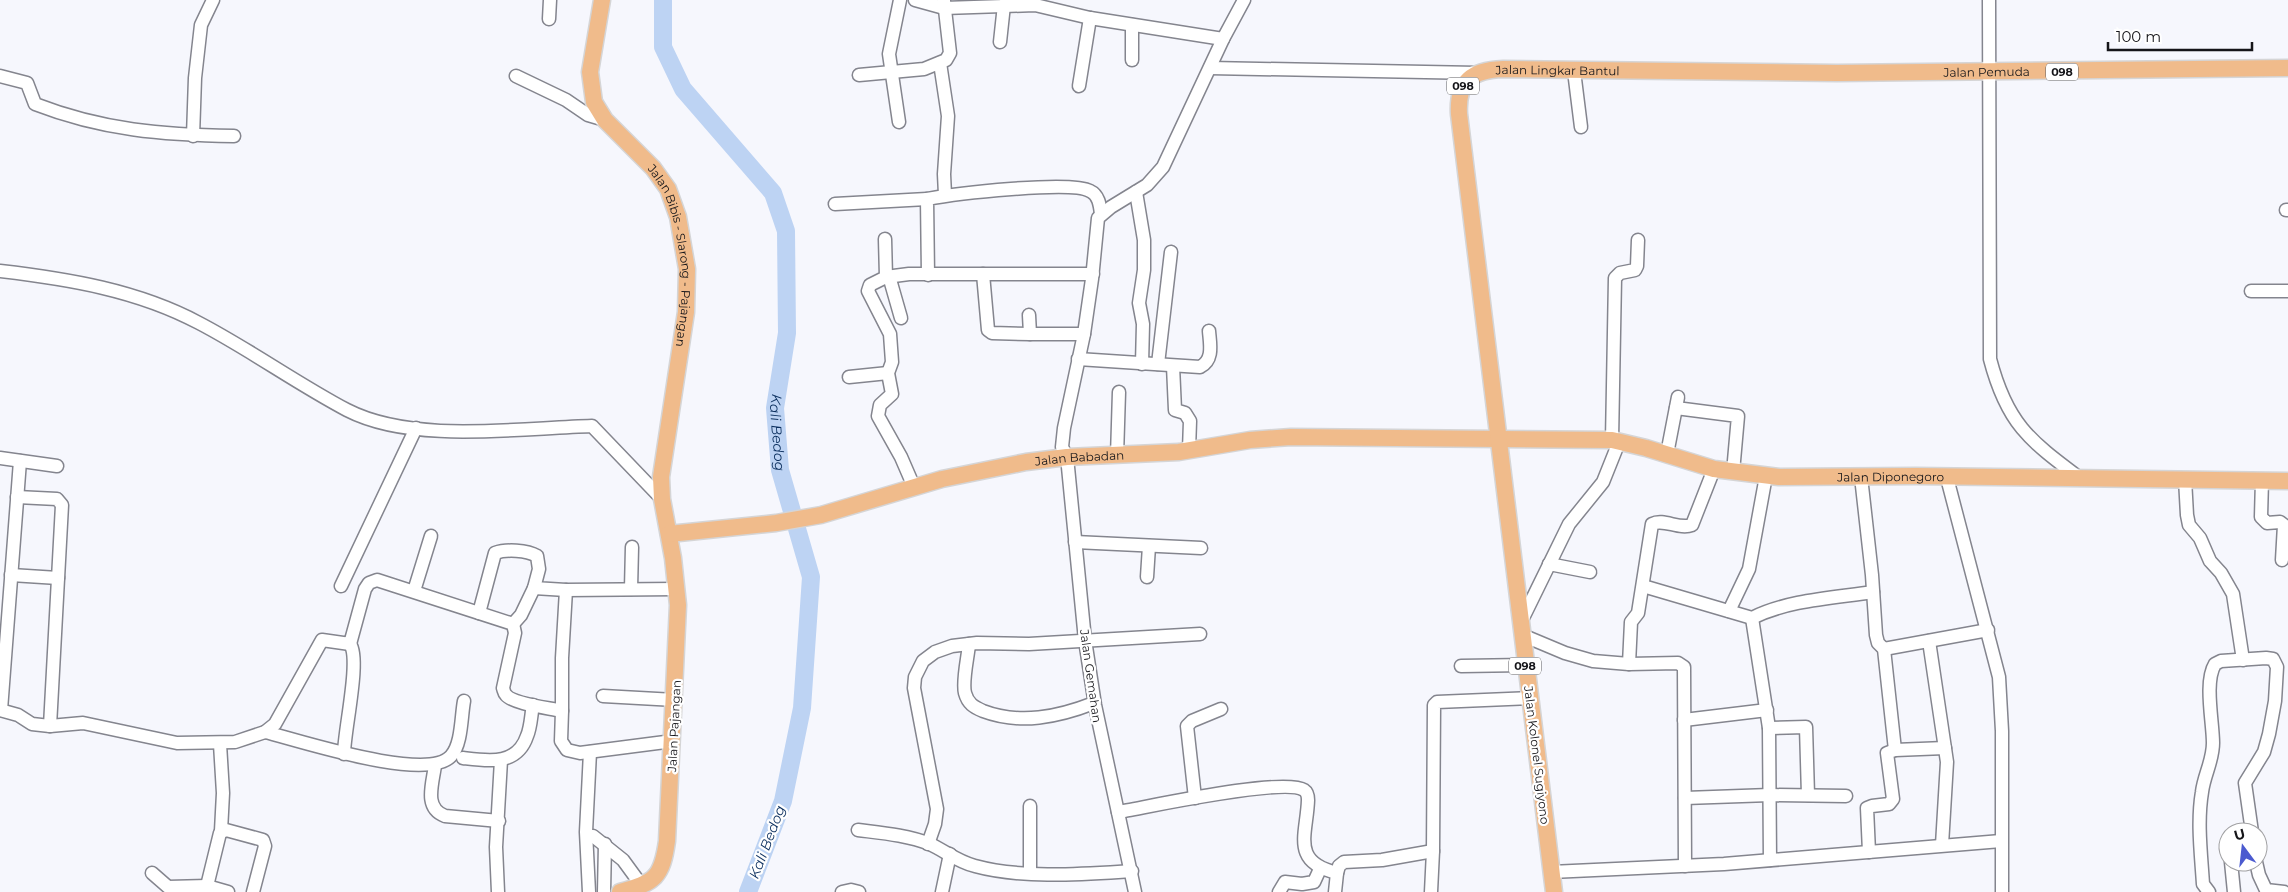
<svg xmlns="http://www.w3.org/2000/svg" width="2288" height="892" font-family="Montserrat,sans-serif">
  <rect width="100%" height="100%" fill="#f6f7fd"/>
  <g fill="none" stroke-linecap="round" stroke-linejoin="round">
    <path stroke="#bdd3f3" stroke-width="18" id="s1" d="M 663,0 L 663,47 L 683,89 L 773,193 L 786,231 L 787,333 L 775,408 L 780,470 L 811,577 L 802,708 L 783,801 L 748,892"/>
    <g stroke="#84858e" stroke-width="15">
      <g id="minor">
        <polyline points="915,0 944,8 1035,5 1090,18 1223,39"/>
        <path d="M 1989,0 L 1990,359 C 2007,424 2029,440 2081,479"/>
        <polyline points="549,19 550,0"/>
        <polyline points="1000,42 1004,5"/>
        <polyline points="1132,60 1132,25"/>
        <polyline points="940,63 948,116 944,174 945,195"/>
        <polyline points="1210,68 1477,73"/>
        <polyline points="1574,71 1581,127"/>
        <polyline points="859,75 924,69 946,60 950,53 944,1"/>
        <path d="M 0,76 L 27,83 L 35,104 C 102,130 163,135 234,136"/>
        <polyline points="516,76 566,100 588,115 605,120"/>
        <polyline points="1079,86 1090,18"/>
        <polyline points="899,122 889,54 900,0"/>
        <polyline points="193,136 195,78 201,25 213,0"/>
        <polyline points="1136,192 1144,240 1144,270 1139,303 1143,324 1142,364"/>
        <polyline points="835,204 927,199"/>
        <polyline points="2286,210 2288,210"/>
        <polyline points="885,239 886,277 870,285 868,291 890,334 892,362 888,373 892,394 880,405 878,416 901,457 914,487"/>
        <path d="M 0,271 C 68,279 137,290 199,323 C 249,349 296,383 347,410 C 413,444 518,428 592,426 L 662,499"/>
        <polyline points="983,274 1093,274"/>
        <path d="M 928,275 L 927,199 C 953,194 1071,180 1090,191 C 1099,195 1100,206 1101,214"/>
        <polyline points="889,276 901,318"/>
        <polyline points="886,277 909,274 983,274 988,330 992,333 1030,334"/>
        <polyline points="2251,291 2288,291"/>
        <polyline points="1029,315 1030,334 1084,334"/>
        <path d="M 1078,359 L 1200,367 C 1214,360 1210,344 1209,331"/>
        <polyline points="1158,364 1171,252"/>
        <polyline points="1173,366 1175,410 1185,413 1190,421 1189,450"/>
        <polyline points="849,377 888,373"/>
        <polyline points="1676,408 1738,416 1733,472"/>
        <polyline points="1612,440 1615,278 1620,273 1635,270 1637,266 1638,240"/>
        <polyline points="1667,454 1678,397"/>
        <polyline points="1117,456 1119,392"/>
        <polyline points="0,458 57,466"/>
        <polyline points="1861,477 1872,575 1876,635 1878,643 1884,649 1895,750"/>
        <polyline points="1947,478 1999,677 2002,731 2002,892"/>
        <polyline points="2185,479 2187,515 2189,525 2200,538 2210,561 2221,573 2233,594 2243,660"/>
        <polyline points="2262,480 2261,517 2267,523 2280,522 2284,525 2282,560"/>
        <polyline points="17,497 57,499 62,505 50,726"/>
        <polyline points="1075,542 1201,548"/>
        <polyline points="1549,564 1590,572"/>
        <polyline points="11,575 58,578"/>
        <polyline points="1147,577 1149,546"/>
        <polyline points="341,586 416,428"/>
        <path d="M 1643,586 L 1752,618 C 1788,600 1833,598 1873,592"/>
        <polyline points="631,589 632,547"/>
        <polyline points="414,591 431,536"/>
        <polyline points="1729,611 1749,569 1766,476"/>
        <path d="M 479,613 L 495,553 C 506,549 527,550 537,556 L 539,569 L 534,588 L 566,590 L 677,589"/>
        <polyline points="1752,618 1769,728 1770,860"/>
        <polyline points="513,624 521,615 534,588"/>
        <polyline points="1520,624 1569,524 1603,482 1619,442"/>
        <polyline points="1522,635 1565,653 1593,661 1629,664 1678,663 1684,667 1685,866"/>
        <polyline points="1929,641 1947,762 1942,845"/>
        <path d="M 969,644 C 968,657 962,681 965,693 C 968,704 974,707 983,711 C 1020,725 1058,717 1094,703"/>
        <polyline points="1884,649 1988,630"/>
        <path d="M 1629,664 L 1631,622 L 1638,613 L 1652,524 C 1664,518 1679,530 1692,525 L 1714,469"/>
        <polyline points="1461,666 1525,665"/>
        <polyline points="603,696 675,700"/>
        <path d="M 0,710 L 18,715 L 32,724 L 50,726 L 83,723 L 177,743 L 235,742 L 265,732 L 275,724 L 322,640 L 350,644 L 365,589 L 369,583 L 377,580 L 513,624 L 515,633 L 503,688 C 504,691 504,693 506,695 C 513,704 550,708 562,711 L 561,741 L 567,750 L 580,753 L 673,741"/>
        <polyline points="1,710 20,461"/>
        <polyline points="562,711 562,658 566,590"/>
        <polyline points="1684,720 1767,710"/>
        <polyline points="1769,728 1806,727 1808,795"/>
        <path d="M 265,732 C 298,740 427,783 451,756 C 462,744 461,717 464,701"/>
        <polyline points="220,744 223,793 221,831"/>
        <path d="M 344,754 C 344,731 361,659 350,644"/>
        <path d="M 463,758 C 488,761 517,766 527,736 C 531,727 531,715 533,705"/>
        <path d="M 435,765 C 433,783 423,808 445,816 L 499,821"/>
        <polyline points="1195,798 1187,726 1192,721 1221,709"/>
        <polyline points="1685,798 1770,795 1846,796"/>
        <path d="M 1118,812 C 1148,807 1284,777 1304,790 C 1307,792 1308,796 1308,800 C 1307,834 1290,862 1337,873 L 1335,892"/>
        <path d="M 858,830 C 882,833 907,835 930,844 C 945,851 958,862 975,866 C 1023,879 1083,874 1132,871"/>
        <polyline points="593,836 623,860 642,886"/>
        <polyline points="928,844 935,824 937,809 914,688 915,677 923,661 935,652 952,646 977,643 1029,644 1200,634"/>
        <polyline points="1869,852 1867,808 1872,806 1889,804 1893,799 1887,753 1895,750 1945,748"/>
        <polyline points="2231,862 2234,892"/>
        <polyline points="2256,862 2259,875 2266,890 2284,892"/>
        <polyline points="1030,872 1030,806"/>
        <polyline points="1551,872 1724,864 2001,841"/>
        <polyline points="152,873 168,887 207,886 228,892"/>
        <polyline points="1337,873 1339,866 1344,862 1382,860 1433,851"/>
        <polyline points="207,886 220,833 226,830 263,840 265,846 253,892"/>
        <polyline points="498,892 496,847 501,760"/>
        <polyline points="589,892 586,832 590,752"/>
        <polyline points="604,892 605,844"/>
        <polyline points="842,892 851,890 859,892"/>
        <polyline points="942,892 950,854"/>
        <polyline points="1135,892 1095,705 1085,640 1067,457 1062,447 1064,428 1084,334 1092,279 1098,218 1111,207 1147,185 1163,167 1223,39 1244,0"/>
        <polyline points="1279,892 1285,882 1302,884 1314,882 1320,869"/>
        <polyline points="1431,892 1433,851 1434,705 1437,702 1530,698"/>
        <path d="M 2209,892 L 2203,884 C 2201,853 2197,822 2202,792 C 2204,775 2213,761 2213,743 C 2213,722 2204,682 2215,664 L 2221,661 L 2266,658 L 2273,659 L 2277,667 L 2275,701 L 2269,734 L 2264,752 L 2245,783 L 2252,832"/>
      </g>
    </g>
    <g stroke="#d5d5d6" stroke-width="19">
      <g id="major">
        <path id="s2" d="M 602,0 L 590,72 L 594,102 L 605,120 L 653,168 L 668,189 L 678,217 L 687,269 L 686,312 L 661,477 L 662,499 L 673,558 L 678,605 L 667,841 C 662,877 655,883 620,892"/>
        <path id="s3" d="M 669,534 L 776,523 L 821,515 L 942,479 L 1026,462 L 1067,457 L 1179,452 L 1250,440 L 1291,437 L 1612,440 L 1646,448 L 1714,469 L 1779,477 L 1916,476 L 2288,481"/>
        <path id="s4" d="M 1554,892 L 1459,114 C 1457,81 1472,70 1503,69 L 1837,73 L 2288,68"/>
      </g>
    </g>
    <use href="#minor" stroke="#fff" stroke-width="12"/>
    <use href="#major" stroke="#f0bb8b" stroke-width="16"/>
  </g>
  <g text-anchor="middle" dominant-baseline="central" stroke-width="4.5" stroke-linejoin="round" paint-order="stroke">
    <g fill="#fff" stroke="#5b5b5e" stroke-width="1">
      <rect x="2046" y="63.5" width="32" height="17" rx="4"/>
      <rect x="1447" y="77.5" width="32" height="17" rx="4"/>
      <rect x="1509" y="657.5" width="32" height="17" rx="4"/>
    </g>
    <g font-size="11" font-weight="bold" fill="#151519">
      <text x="2062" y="72">098</text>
      <text x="1463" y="86">098</text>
      <text x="1525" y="666">098</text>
    </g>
    <g font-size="12" fill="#151519" stroke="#fff">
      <text stroke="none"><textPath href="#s4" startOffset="912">Jalan Lingkar Bantul</textPath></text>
      <text stroke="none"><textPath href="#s4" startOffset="1341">Jalan Pemuda</textPath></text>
      <text stroke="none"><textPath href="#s2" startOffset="284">Jalan Bibis - Slarong - Pajangan</textPath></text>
      <text stroke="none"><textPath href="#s3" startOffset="419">Jalan Babadan</textPath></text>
      <text stroke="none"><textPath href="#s3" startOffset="1236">Jalan Diponegoro</textPath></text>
      <text transform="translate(1091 676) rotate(82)">Jalan Gemahan</text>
      <text transform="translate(674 726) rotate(-87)">Jalan Pajangan</text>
      <text transform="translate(1537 755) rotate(83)">Jalan Kolonel Sugiyono</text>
    </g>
    <g font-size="14" font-style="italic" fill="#0c305f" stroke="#fff">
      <text stroke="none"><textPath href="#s1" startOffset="474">Kali Bedog</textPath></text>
      <text transform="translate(767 842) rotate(-69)">Kali Bedog</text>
    </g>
  </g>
  <g transform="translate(2243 847) rotate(345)"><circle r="24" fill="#ffffff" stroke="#a1a1a3"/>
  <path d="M0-4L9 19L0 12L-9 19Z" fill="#4b5acf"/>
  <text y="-8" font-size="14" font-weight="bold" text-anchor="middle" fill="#151519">U</text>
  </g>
  <path d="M2108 42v8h144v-8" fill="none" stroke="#151519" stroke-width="2.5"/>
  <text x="2116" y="42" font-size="15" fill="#151519" stroke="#ffffff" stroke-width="4" paint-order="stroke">100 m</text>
</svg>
